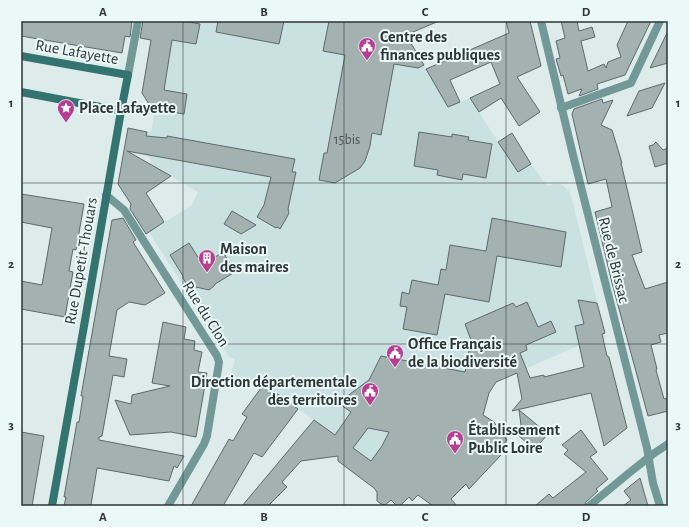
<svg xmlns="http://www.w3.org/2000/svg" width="689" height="527" font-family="'Alegreya Sans',sans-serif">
  <rect width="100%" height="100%" fill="#ddeceb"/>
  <polygon fill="#c9e1e0" points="147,21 398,21 448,107 470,98 498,142 512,133 531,164 547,186 553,184 558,184 562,185 569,191 574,207 606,338 587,342 495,382 488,395 485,409 481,415 485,418 490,419 494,422 499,430 508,439 445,506 433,506 264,384 230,378 235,359 229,357 149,232 192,205 198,192 153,166 148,156 124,152 128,128 151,132 155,109 152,109 142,93 151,40 144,39"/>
  <g fill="#a3b1b0" stroke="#5c6a69" fill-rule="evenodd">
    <polygon points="21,21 132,21 130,37 125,36 122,53 21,36"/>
    <polygon points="143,21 182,21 200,24 196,44 172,40 164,90 187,94 184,114 152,109 142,93 151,40 140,38"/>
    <polygon points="218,21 284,21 279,44 216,32"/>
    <polygon points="329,21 439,21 406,35 424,65 418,68 394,64 381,135 372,133 370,146 365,161 360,168 335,183 319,180 324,153 327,153 345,55 323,51"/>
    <polygon points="506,21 530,21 541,66 517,77 540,112 519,126 501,98 479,112 470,98 500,84 491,62 450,80 460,102 448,107 426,69 509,33"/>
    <polygon points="561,21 577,21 579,31 592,27 595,37 581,41 588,71 604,64 606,68 608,62 621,57 617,45 628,21 651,21 625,75 597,84 598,89 579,96 582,89 568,94 563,75 561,76 556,59 560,58 556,41 565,38"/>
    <polygon points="668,31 668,63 650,68"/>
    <polygon points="665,83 652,108 627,116 639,91"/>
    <polygon points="602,99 603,103 613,100 601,125 612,130 622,163 621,163 642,252 632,255 645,289 668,282 668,333 659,335 661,342 651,345 657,369 656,370 664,399 668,398 668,411 648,416 612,283 595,212 612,207 606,179 588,184 572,114 574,109"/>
    <polygon points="128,128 147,132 146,136 167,138 167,136 295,159 292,172 296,172 288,209 289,213 287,217 280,229 277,227 276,228 257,217 264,205 271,177 127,151 171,176 146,193 164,222 146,234 130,209 131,204 118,184"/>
    <polygon points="419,132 452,137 452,134 469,137 468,140 492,144 486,178 463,174 462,180 437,175 438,170 414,166"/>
    <polygon points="512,133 531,164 518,172 498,142"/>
    <polygon points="656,142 663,150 668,148 668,163 655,167 649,146 653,145"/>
    <polygon points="21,194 84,204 76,250 73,249 69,271 73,272 65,317 21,309 21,281 42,285 52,228 21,222"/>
    <polygon points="232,211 256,225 241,234 224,224"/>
    <polygon points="123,218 136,240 133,242 165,293 145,305 129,302 117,310 109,356 127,359 124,377 113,375 102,436 99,437 99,440 184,456 177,468 174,466 169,481 97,468 91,505 88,505 88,506 64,506 66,497 64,497 77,422 79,422 83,396 81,396 112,220"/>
    <polygon points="492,218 566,232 561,267 497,256 489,302 445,294 437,335 403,329 407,307 400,306 402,292 409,294 412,280 438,285 441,269 446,270 450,245 486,251"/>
    <polygon points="189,243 203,265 223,252 235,272 215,284 214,286 209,290 187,285 183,278 183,276 170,255"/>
    <path d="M 578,300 L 597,303 L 605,333 L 602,334 L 607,356 L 609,357 L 627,428 L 604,446 L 591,393 L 512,411 L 522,399 L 517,373 L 496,382 L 489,393 L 483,415 L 494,422 L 499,430 L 507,440 L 497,451 L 501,455 L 469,489 L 466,484 L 451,499 L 457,506 L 433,506 L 418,495 L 412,501 L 409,497 L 400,506 L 397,506 L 391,500 L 385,505 L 381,504 L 377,501 L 377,492 L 374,488 L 338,461 L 338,456 L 301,461 L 282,482 L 287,487 L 268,506 L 242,506 L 314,420 L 335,435 L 351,412 L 338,403 L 369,380 L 381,356 L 465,372 L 471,340 L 465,324 L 513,303 L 516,307 L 527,302 L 538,327 L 551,321 L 556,332 L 526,345 L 527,350 L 520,353 L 530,378 L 544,375 L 544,377 L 584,367 L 575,326 L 584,324 ZM 368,428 L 389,432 L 382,446 L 371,461 L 353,448 Z"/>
    <polygon points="163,322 186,327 184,339 195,341 194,350 202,352 198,372 207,373 196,437 171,432 130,435 115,400 131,404 132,395 170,386 152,383"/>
    <polygon points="264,384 298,409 262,457 254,453 223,506 191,506 229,439 233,441 247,417 242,414"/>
    <polygon points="519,410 548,434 534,450 515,432 521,425"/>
    <polygon points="581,430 597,452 590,457 608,479 596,489 598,491 586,502 584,506 535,506 549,494 553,498 586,472 564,454 568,450 562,445"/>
    <polygon points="21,432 44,436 32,506 21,506"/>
    <polygon points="640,478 648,506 623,506 631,500 624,491"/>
  </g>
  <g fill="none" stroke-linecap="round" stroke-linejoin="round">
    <g stroke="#729997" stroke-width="8">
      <polyline points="541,21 573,155 647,448 653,483 660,506"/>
      <polyline points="128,75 138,21"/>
      <polyline points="561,108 631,83 660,21"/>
      <polyline points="106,195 124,210 217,356 219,362 218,369 207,436 204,444 168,506"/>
      <polyline points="589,506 629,473 653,454 668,444"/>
    </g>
    <g stroke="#337370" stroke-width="8">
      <polyline points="21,56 128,75 121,111 84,326 52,506"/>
      <polyline points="21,92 121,111"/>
    </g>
  </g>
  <path fill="none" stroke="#2f3535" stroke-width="1" stroke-opacity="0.55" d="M 183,21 L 183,506M 344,21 L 344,506M 506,21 L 506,506M 21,183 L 668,183M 21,344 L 668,344"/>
  <defs>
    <g id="civic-pin" transform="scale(0.9)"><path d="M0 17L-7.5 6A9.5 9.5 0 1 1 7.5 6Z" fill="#b73f93" stroke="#eaf9f8"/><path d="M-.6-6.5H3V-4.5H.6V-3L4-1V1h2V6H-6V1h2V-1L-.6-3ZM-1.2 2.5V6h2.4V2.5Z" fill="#fff"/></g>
    <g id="sight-pin" transform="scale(0.9)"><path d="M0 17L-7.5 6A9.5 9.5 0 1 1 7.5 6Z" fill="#b73f93" stroke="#eaf9f8"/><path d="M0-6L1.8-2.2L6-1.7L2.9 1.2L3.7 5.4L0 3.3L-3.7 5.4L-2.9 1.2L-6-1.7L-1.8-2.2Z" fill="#fff"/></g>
    <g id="building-pin" transform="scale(0.9)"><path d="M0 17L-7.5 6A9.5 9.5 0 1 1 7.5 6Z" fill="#b73f93" stroke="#eaf9f8"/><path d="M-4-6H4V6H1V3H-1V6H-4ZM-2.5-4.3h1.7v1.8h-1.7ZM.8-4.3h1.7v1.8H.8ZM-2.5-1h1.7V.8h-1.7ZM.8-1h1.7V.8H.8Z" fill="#fff"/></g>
  </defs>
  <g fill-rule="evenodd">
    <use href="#civic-pin" x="367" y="46"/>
    <use href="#sight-pin" x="66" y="108"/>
    <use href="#building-pin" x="207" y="258"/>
    <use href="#civic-pin" x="395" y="353"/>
    <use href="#civic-pin" x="370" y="391"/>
    <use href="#civic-pin" x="455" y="439"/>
  </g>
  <g text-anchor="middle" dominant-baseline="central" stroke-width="4" stroke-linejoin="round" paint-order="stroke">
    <g font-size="14" fill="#4c5454">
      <text x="347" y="140">15bis</text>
    </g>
    <g font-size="16" font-weight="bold" fill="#2f3535" stroke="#eaf9f8" text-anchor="start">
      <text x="380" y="37">Centre des<tspan x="380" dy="18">finances publiques</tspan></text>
      <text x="79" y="108">Place Lafayette</text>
      <text x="220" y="249">Maison<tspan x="220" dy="18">des maires</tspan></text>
      <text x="408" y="344">Office Français<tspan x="408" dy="18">de la biodiversité</tspan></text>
      <text x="357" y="382" text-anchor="end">Direction départementale<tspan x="357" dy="18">des territoires</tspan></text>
      <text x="468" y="430">Établissement<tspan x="468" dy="18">Public Loire</tspan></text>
    </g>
    <g font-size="16" fill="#2f3535" stroke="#eaf9f8">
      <text transform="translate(77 52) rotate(10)">Rue Lafayette</text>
      <text transform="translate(614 260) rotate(76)">Rue de Brissac</text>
      <text transform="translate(81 261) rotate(-80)">Rue Dupetit-Thouars</text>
      <text transform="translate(206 314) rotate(58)">Rue du Clon</text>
    </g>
  </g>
  <rect width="689" height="527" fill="none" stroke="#eaf9f8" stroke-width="44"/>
  <rect x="22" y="22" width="645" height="483" fill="none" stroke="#2f3535" stroke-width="1.5"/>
  <g font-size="13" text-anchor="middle" font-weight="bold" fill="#2f3535">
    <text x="103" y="16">A</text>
    <text x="264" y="16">B</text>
    <text x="425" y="16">C</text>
    <text x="586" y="16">D</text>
    <text x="11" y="107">1</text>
    <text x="678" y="107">1</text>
    <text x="11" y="268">2</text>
    <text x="678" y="268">2</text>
    <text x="11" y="429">3</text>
    <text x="678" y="429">3</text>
    <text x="103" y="521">A</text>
    <text x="264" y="521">B</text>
    <text x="425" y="521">C</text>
    <text x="586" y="521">D</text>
  </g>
</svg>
